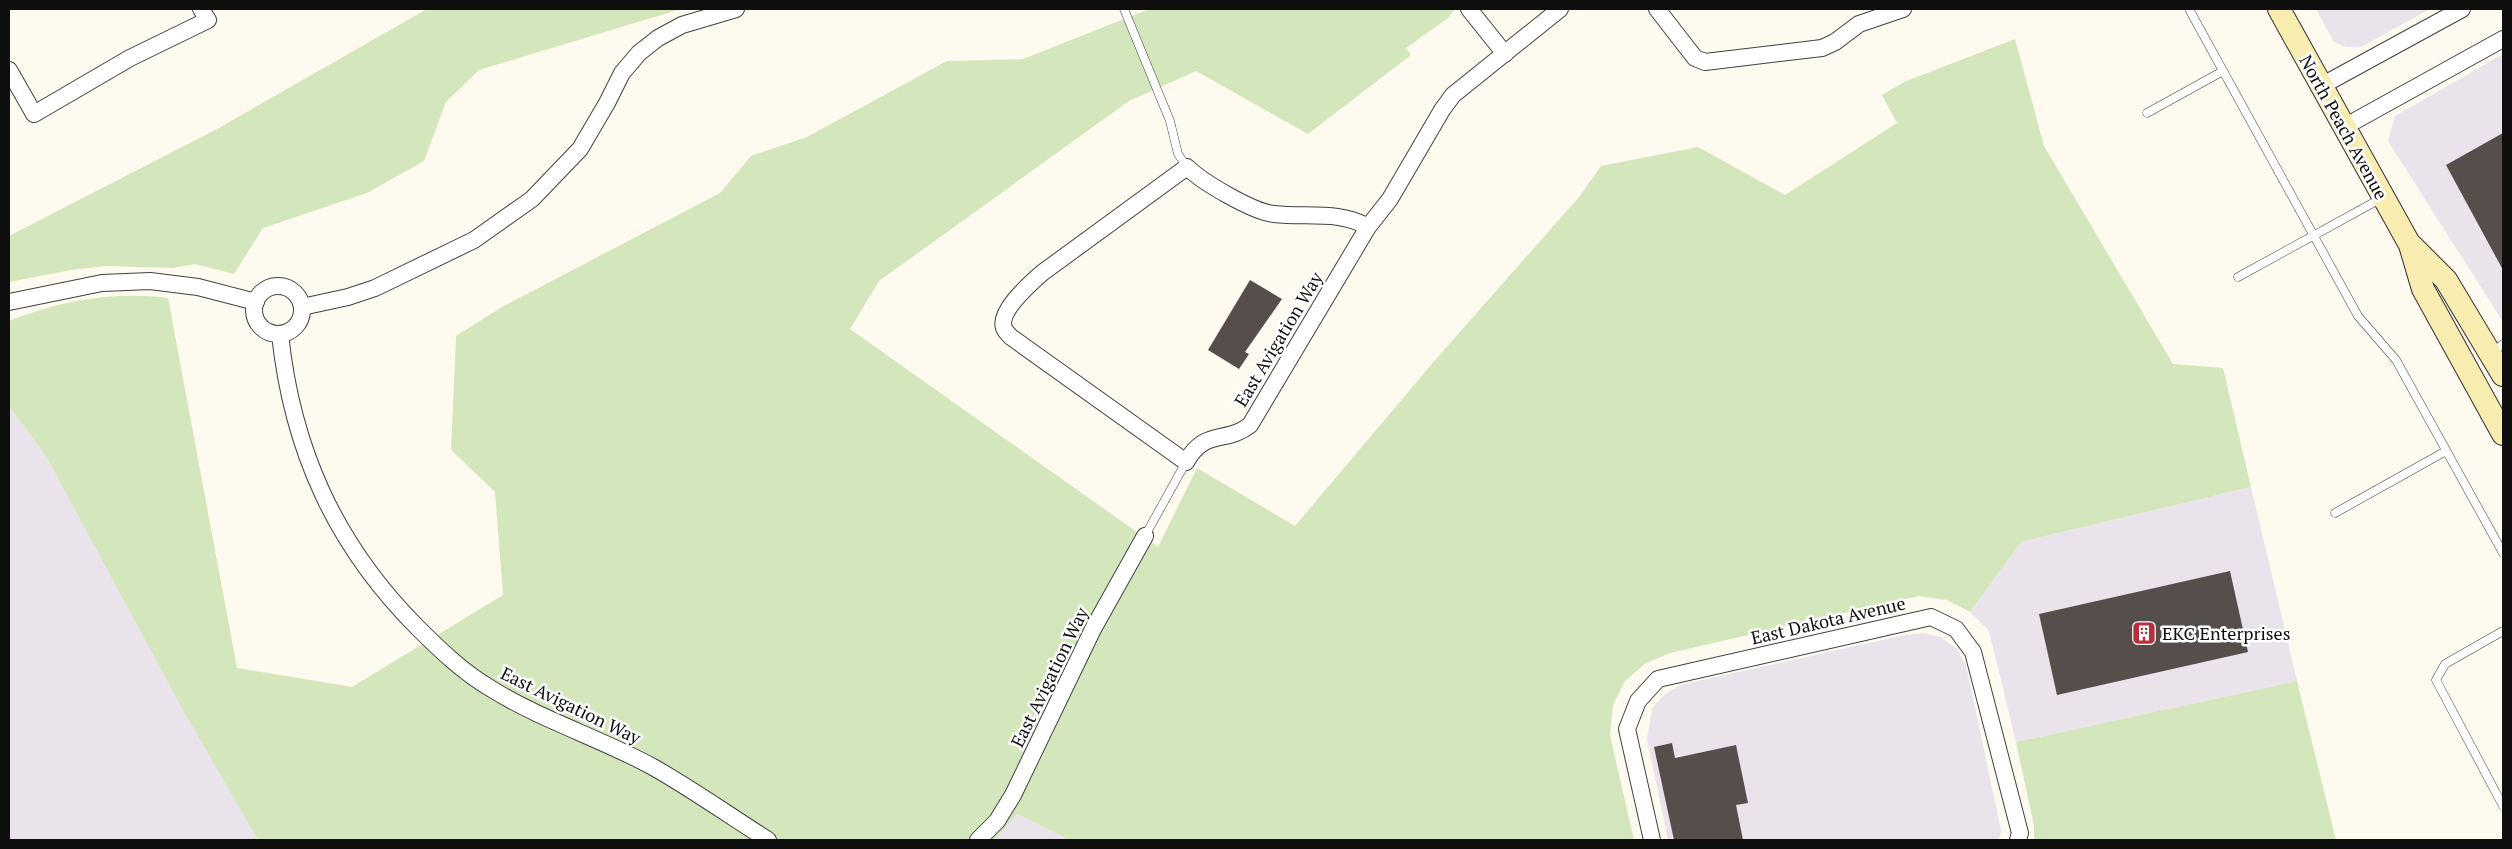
<svg xmlns="http://www.w3.org/2000/svg" width="2512" height="849" font-family="'PT Serif',serif">
  <rect width="100%" height="100%" fill="#fefaf0"/>
  <g fill="#eae3ec">
    <polygon points="2316,9 2430,9 2361,47 2346,47 2334,42"/>
    <polygon points="2503,54 2503,322 2388,141 2395,116"/>
    <polygon points="9,406 46,456 258,840 9,840"/>
    <polygon points="2251,487 2297,681 2016,742 1989,631 1970,612 2021,542"/>
    <polygon points="1924,633 1941,637 1957,649 1966,665 2001,830 1999,840 1668,840 1647,739 1652,709 1664,695 1680,685 1905,635"/>
    <polygon points="1017,814 1069,840 995,840"/>
  </g>
  <g fill="#d4e6bc">
    <polygon points="427,9 681,9 479,70 446,102 424,161 367,193 263,228 234,274 195,264 173,268 106,266 71,270 9,282 9,236 217,129"/>
    <path d="M 1149,9 L 1455,9 L 1448,18 L 1406,48 L 1411,55 L 1308,134 L 1196,71 L 1129,101 L 879,281 L 850,329 L 1158,547 L 1197,468 L 1295,526 L 1436,359 L 1579,197 L 1601,166 L 1698,147 L 1785,195 L 1897,123 L 1882,95 L 1904,82 L 2015,39 L 2044,146 L 2173,364 L 2223,368 L 2251,487 L 2021,542 L 1970,612 L 1947,600 L 1919,596 L 1670,653 L 1646,663 L 1625,681 L 1613,705 L 1610,735 L 1634,840 L 1069,840 L 1017,814 L 995,840 L 258,840 L 182,708 L 46,456 L 9,406 L 9,321 C 61,300 113,291 168,298 L 237,668 L 352,687 L 503,595 L 495,492 L 451,450 L 456,336 L 502,307 L 720,193 L 751,156 L 807,137 L 947,61 L 1023,59 Z"/>
    <polygon points="2297,681 2336,840 2034,840 2034,826 2016,742"/>
  </g>
  <g fill="#564e4b">
    <polygon points="2503,133 2503,270 2446,165"/>
    <polygon points="1250,280 1282,299 1245,352 1249,354 1239,369 1208,350"/>
    <polygon points="2230,571 2248,652 2057,695 2039,614"/>
    <polygon points="1672,743 1675,758 1736,745 1748,803 1736,805 1743,840 1674,840 1654,747"/>
  </g>
  <g fill="none" stroke-linecap="round" stroke-linejoin="round">
    <g stroke="#414141" stroke-width="9">
      <g id="lane">
        <polyline points="1124,9 1170,121 1178,154 1187,167"/>
        <polyline points="2189,9 2358,316 2396,360 2503,553"/>
        <polyline points="2147,113 2223,71"/>
        <polyline points="2238,277 2382,198"/>
        <polyline points="2492,353 2503,344"/>
        <polyline points="2335,513 2446,451"/>
        <polyline points="1145,536 1186,462"/>
        <polyline points="2503,631 2445,664 2436,680 2503,806"/>
      </g>
    </g>
    <g stroke="#414141" stroke-width="18">
      <g id="street">
        <polyline points="1469,9 1505,54"/>
        <polyline points="1657,9 1695,58 1705,62 1822,48 1835,42 1859,24 1903,9"/>
        <polyline points="9,70 34,114 130,58 208,20 201,9"/>
        <polyline points="2321,86 2462,9"/>
        <polyline points="2344,127 2503,39"/>
        <path d="M 1368,227 C 1339,210 1306,218 1274,214 C 1253,212 1202,182 1187,167 L 1042,273 C 1031,283 998,311 1004,328 C 1005,331 1009,335 1011,337 L 1186,462 C 1205,428 1226,444 1250,425 L 1368,227 L 1390,199 L 1442,110 L 1453,95 L 1560,9"/>
        <circle cx="278" cy="310" r="24"/>
        <polyline points="9,302 102,283 150,281 198,287 256,302"/>
        <polyline points="302,307 348,297 375,288 474,240 532,199 580,149 607,103 622,73 639,53 658,38 682,25 736,9"/>
        <path d="M 280,334 C 292,449 335,545 418,628 C 440,650 463,672 490,688 C 541,720 600,738 653,767 C 692,789 730,816 768,840"/>
        <polyline points="978,840 997,821 1013,795 1093,629 1145,536"/>
        <polyline points="1652,840 1627,729 1638,701 1658,679 1931,617 1956,629 1973,652 2020,833 2018,840"/>
      </g>
    </g>
    <g stroke="#303030" stroke-width="24">
      <g id="secondary">
        <polyline points="2279,9 2410,245 2423,289 2503,434"/>
        <polyline points="2412,246 2446,280 2503,375"/>
      </g>
    </g>
    <use href="#lane" stroke="#fff" stroke-width="8"/>
    <use href="#street" stroke="#fff" stroke-width="16"/>
    <use href="#secondary" stroke="#f9ecb0" stroke-width="22"/>
  </g>
  <defs>
    <g id="building-square" transform="scale(1.25)"><rect x="-9" y="-9" width="18" height="18" rx="4" fill="#b4303f" stroke="#fff"/><path d="M-4-6H4V6H1V3H-1V6H-4ZM-2.5-4.3h1.7v1.8h-1.7ZM.8-4.3h1.7v1.8H.8ZM-2.5-1h1.7V.8h-1.7ZM.8-1h1.7V.8H.8Z" fill="#fff"/></g>
  </defs>
  <g fill-rule="evenodd">
    <use href="#building-square" x="2144" y="633"/>
  </g>
  <g text-anchor="middle" dominant-baseline="central" stroke-width="5" stroke-linejoin="round" paint-order="stroke">
    <g font-size="18" fill="#0e0e0e" stroke="#fff">
      <text transform="translate(2344 127) rotate(61)">North Peach Avenue</text>
      <text transform="translate(1278 339) rotate(-59)">East Avigation Way</text>
      <text transform="translate(1828 620) rotate(-13)">East Dakota Avenue</text>
      <text transform="translate(1049 677) rotate(-64)">East Avigation Way</text>
      <text transform="translate(571 705) rotate(26)">East Avigation Way</text>
    </g>
    <g font-size="18" fill="#0e0e0e" stroke="#fff" text-anchor="start">
      <text x="2162" y="633">EKC Enterprises</text>
    </g>
  </g>
  <rect width="2512" height="849" fill="none" stroke="#0e0e0e" stroke-width="20"/>
</svg>
